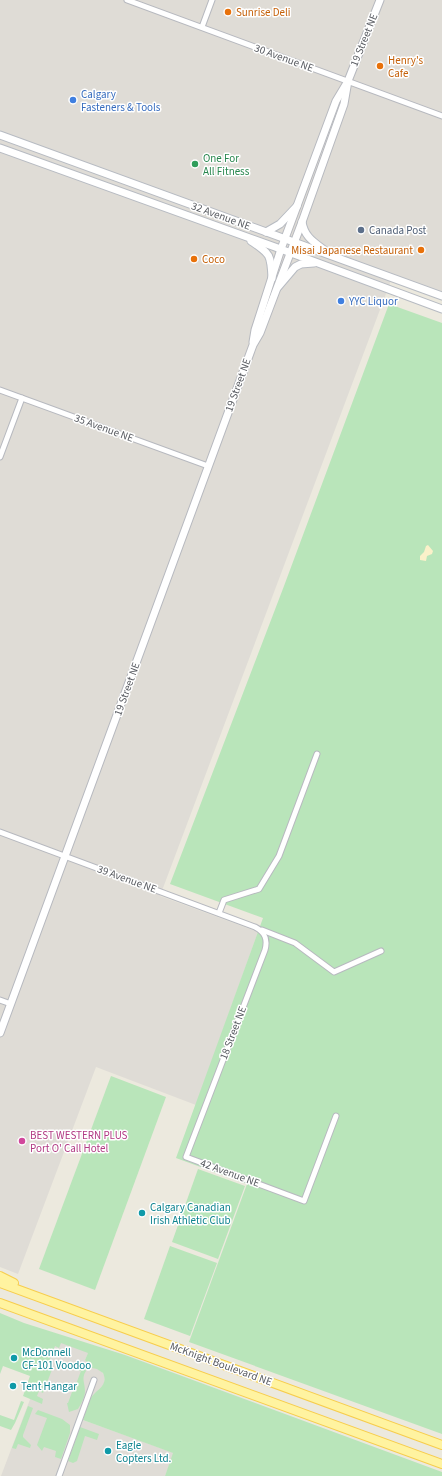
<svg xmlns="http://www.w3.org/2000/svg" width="442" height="1476" font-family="'Source Sans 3',sans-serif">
  <rect width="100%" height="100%" fill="#ece9de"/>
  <g fill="#dfdcd6">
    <polygon points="0,0 442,0 442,292 393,275 160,896 258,932 196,1105 96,1067 18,1274 0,1267"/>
    <polygon points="54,1336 90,1349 85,1360 100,1370 105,1376 104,1384 90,1399 83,1420 174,1453 165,1476 1,1476"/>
  </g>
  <g fill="#b9e5ba">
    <polygon points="389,304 442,323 442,1434 189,1342 247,1184 176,1158 263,918 170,884 284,586"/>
    <polygon points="111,1076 166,1097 95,1290 39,1269"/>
    <polygon points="198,1169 245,1186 218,1259 172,1242"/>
    <polygon points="170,1246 217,1263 190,1336 144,1319"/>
    <path d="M 0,1313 L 24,1323 L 125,1355 L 442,1472 L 442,1476 L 165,1476 L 173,1453 L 83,1420 C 85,1413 87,1406 90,1399 C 96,1389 109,1386 103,1373 L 97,1369 L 92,1368 L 85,1360 L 88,1353 L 61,1343 L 59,1348 L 55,1346 L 48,1364 L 53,1367 L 43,1393 L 39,1391 L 37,1396 L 43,1399 L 42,1404 L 23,1396 L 30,1376 L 3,1366 L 0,1374 Z"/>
    <path d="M 81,1362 L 86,1371 C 81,1378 85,1383 85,1391 C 85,1397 81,1404 78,1409 L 69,1412 L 67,1403 L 68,1403 L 72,1392 L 73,1392 L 81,1371 L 68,1367 L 70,1363 L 79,1366 Z"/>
    <polygon points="21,1401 24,1402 15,1423 11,1430 0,1426 0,1415 14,1420"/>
    <polygon points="28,1406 33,1408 23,1435 23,1437 31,1445 30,1448 18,1444 16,1449 12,1448"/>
    <polygon points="38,1410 62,1419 70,1425 70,1433 61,1459 55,1457 56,1451 44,1447 42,1451 37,1445 47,1418 35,1414"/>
    <polygon points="80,1427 99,1434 97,1440 85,1436 77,1461 73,1463 68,1461"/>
  </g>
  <polygon fill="#fbf1ca" points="428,545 433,551 432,554 427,556 426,561 420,560 420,556 424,552 426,546"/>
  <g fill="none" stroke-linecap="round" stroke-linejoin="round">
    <g stroke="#b7b9bf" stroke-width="7">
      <g id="minor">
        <polyline points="127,0 442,116"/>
        <polyline points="202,27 212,0"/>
        <polyline points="0,390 208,466"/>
        <polyline points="0,457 22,398"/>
        <path d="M 0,832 L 255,927 C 265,932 268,939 265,950 L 186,1157 L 304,1201 L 336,1116"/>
        <polyline points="219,913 224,900 259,889 279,856 317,754"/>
        <polyline points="262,930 295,943 334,972 381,951"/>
        <polyline points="0,1000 11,1004"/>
        <polyline points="59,1476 94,1380"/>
      </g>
    </g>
    <g stroke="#b7b9bf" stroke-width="9">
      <g id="tertiary">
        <polyline points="253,342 255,330 281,249 336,101 348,81 380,0"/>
        <polyline points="0,1033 253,345 260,333 302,222 344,104 348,81"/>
      </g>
    </g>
    <g stroke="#b7bbc2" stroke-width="9">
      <g id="secondary">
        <polyline points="0,135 442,296"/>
        <polyline points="0,148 275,247 442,309"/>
        <path d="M 302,222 C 305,239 316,243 328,253"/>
        <polyline points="266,232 280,224 297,206"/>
        <path d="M 251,241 C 270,254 271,254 272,278"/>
        <polyline points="278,287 295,267 301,264 314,263"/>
      </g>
    </g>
    <g stroke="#f7cd4c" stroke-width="10">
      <g id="primary">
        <polyline points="0,1276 14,1283"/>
        <polyline points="0,1283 442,1445"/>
        <polyline points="0,1303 442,1464"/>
      </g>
    </g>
    <use href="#minor" stroke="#fff" stroke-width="5"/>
    <use href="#tertiary" stroke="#fff" stroke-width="7"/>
    <use href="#secondary" stroke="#fff" stroke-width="7"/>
    <use href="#primary" stroke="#fff3a0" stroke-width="8"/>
  </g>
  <g fill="#e8710a" stroke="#fff" stroke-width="1.5">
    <circle cx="228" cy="12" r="4"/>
    <circle cx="380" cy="66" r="4"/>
    <circle cx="421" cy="250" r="4"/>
    <circle cx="194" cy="259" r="4"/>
  </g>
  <g fill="#3f7fe0" stroke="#fff" stroke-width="1.5">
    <circle cx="73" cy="100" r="4"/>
    <circle cx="341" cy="301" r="4"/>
  </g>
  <circle fill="#2e9e5b" stroke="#fff" stroke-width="1.5" cx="195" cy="164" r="4"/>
  <circle fill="#5c6f8a" stroke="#fff" stroke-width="1.5" cx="361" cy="230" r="4"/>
  <circle fill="#d1479c" stroke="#fff" stroke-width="1.5" cx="22" cy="1141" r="4"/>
  <g fill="#0f9aa8" stroke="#fff" stroke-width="1.5">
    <circle cx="142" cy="1213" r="4"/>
    <circle cx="14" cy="1358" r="4"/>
    <circle cx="13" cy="1386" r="4"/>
    <circle cx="108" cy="1451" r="4"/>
  </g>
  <g text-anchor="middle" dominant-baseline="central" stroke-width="3" stroke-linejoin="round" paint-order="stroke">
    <g font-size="11" fill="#c56008" stroke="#fff" text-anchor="start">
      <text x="236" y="12">Sunrise Deli</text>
      <text x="388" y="60">Henry's<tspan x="388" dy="13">Cafe</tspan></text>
      <text x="413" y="250" text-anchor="end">Misai Japanese Restaurant</text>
      <text x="202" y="259">Coco</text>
    </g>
    <g font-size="11" fill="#585b61" stroke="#fff">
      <text transform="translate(364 40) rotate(-68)">19 Street NE</text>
      <text transform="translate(284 58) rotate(20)">30 Avenue NE</text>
      <text transform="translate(221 216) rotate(20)">32 Avenue NE</text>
      <text transform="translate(238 385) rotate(-70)">19 Street NE</text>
      <text transform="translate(104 428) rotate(20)">35 Avenue NE</text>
      <text transform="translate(127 689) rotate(-70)">19 Street NE</text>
      <text transform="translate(127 879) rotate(20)">39 Avenue NE</text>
      <text transform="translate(233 1033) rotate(-69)">18 Street NE</text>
      <text transform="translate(230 1173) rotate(20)">42 Avenue NE</text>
      <text transform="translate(221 1364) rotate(20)">McKnight Boulevard NE</text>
    </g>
    <g font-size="11" fill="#366cbe" stroke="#fff" text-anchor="start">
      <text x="81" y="94">Calgary<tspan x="81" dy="13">Fasteners &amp; Tools</tspan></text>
      <text x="349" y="301">YYC Liquor</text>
    </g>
    <g font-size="11" fill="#27864d" stroke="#fff" text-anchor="start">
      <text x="203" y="158">One For<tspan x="203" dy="13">All Fitness</tspan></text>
    </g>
    <g font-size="11" fill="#4e5e75" stroke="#fff" text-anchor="start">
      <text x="369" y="230">Canada Post</text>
    </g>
    <g font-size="11" fill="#b23c85" stroke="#fff" text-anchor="start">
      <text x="30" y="1135">BEST WESTERN PLUS<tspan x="30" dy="13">Port O' Call Hotel</tspan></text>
    </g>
    <g font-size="11" fill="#0d838f" stroke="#fff" text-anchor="start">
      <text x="150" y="1207">Calgary Canadian<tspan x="150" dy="13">Irish Athletic Club</tspan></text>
      <text x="22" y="1352">McDonnell<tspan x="22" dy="13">CF-101 Voodoo</tspan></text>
      <text x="21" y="1386">Tent Hangar</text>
      <text x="116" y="1445">Eagle<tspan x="116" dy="13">Copters Ltd.</tspan></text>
    </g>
  </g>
</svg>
